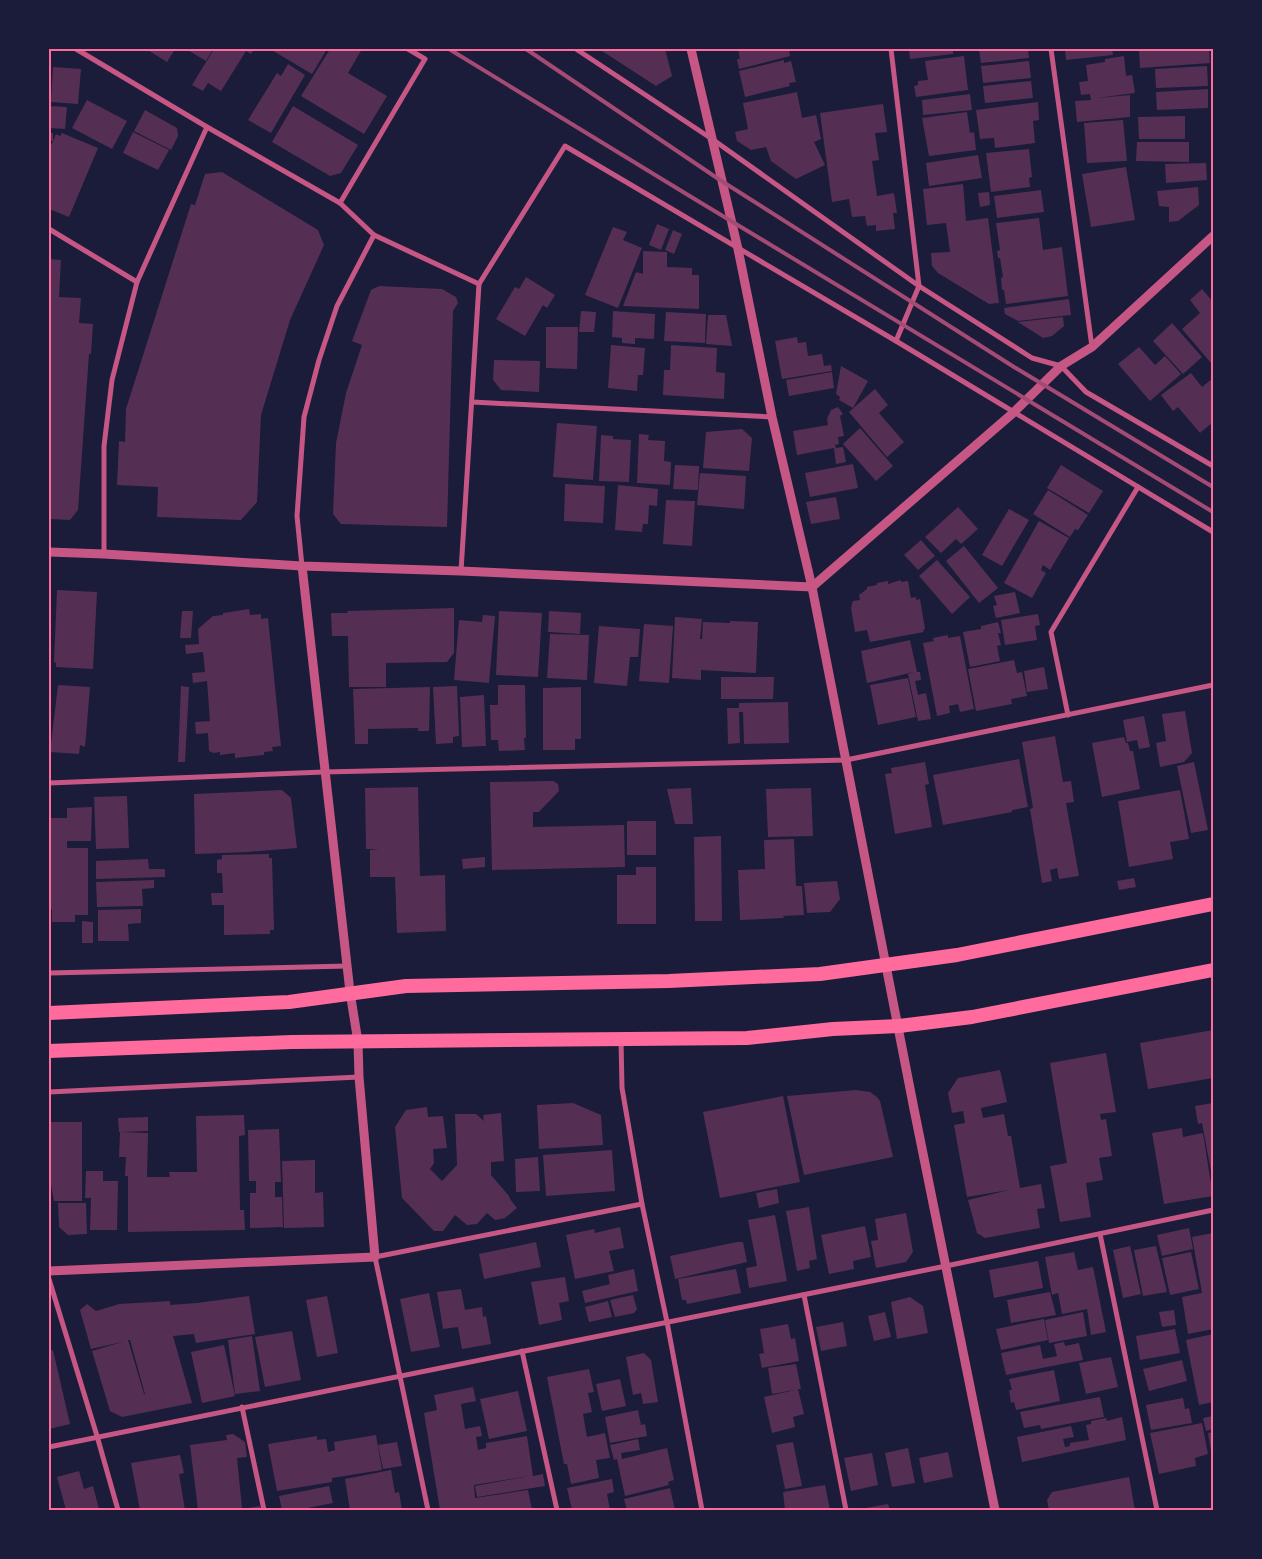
<svg xmlns="http://www.w3.org/2000/svg" width="1262" height="1559" font-family="Karla,sans-serif">
  <rect width="100%" height="100%" fill="#1b1b3a"/>
  <g fill="#542f53" fill-rule="evenodd">
    <polygon points="146,49 175,49 167,62"/>
    <polygon points="186,49 213,49 206,61"/>
    <polygon points="214,49 254,49 251,54 246,51 221,91 208,83 203,91 192,85"/>
    <polygon points="270,49 327,49 312,74"/>
    <polygon points="330,49 362,49 348,73 387,96 364,134 301,96"/>
    <polygon points="599,49 665,49 672,76 656,86"/>
    <polygon points="738,49 789,49 790,56 739,69 737,59 740,59"/>
    <polygon points="909,49 953,49 953,54 910,59"/>
    <polygon points="979,49 1028,49 1029,58 981,63"/>
    <polygon points="1065,49 1112,49 1113,55 1066,60"/>
    <polygon points="1139,49 1209,49 1210,63 1140,68"/>
    <polygon points="964,56 968,90 916,97 914,86 918,85 918,81 928,80 925,61"/>
    <polygon points="1124,56 1126,76 1132,75 1135,93 1097,98 1130,95 1130,117 1077,122 1075,101 1091,100 1090,94 1081,95 1079,82 1088,81 1086,65 1105,62 1105,59"/>
    <polygon points="784,60 784,63 791,61 796,82 789,83 790,86 745,97 739,71"/>
    <polygon points="1029,61 1031,78 983,83 981,66"/>
    <polygon points="288,64 305,75 271,133 248,120 277,73 281,76"/>
    <polygon points="1207,66 1208,86 1156,88 1155,69"/>
    <polygon points="53,67 81,69 78,104 51,102"/>
    <polygon points="1031,81 1033,98 985,103 983,86"/>
    <polygon points="1208,89 1208,108 1157,110 1156,92"/>
    <polygon points="797,92 802,118 816,115 821,139 814,142 825,165 796,179 771,161 766,147 751,150 737,141 735,132 748,129 743,103"/>
    <polygon points="970,94 972,110 923,115 922,100"/>
    <polygon points="87,100 127,121 112,149 72,128"/>
    <polygon points="1038,102 1039,120 1033,121 1035,143 995,148 994,138 980,139 976,110"/>
    <polygon points="883,104 887,132 875,133 879,160 872,161 877,196 894,193 897,213 893,213 895,229 876,231 876,225 867,226 865,216 852,217 849,199 832,202 820,113"/>
    <polygon points="49,106 67,107 65,129 49,128"/>
    <polygon points="293,106 358,145 341,173 330,176 272,142"/>
    <polygon points="145,110 177,128 178,136 171,150 134,131"/>
    <polygon points="967,112 970,133 974,132 976,150 929,156 922,118"/>
    <polygon points="1185,116 1185,139 1139,139 1138,117"/>
    <polygon points="1123,120 1127,161 1087,163 1084,123"/>
    <polygon points="133,132 169,150 158,170 123,153"/>
    <polygon points="49,133 53,133 53,141 49,140"/>
    <polygon points="62,133 98,148 69,217 49,209 49,150 56,134 60,136"/>
    <polygon points="1137,142 1189,142 1189,162 1136,161"/>
    <polygon points="1029,149 1032,177 1029,178 1030,187 991,192 986,153"/>
    <polygon points="978,155 982,178 929,186 926,163"/>
    <polygon points="1206,163 1207,180 1166,183 1165,164"/>
    <polygon points="1126,167 1135,220 1091,227 1082,174"/>
    <polygon points="222,172 318,230 324,245 290,320 261,415 257,502 241,520 157,517 158,487 117,485 119,441 125,442 126,409 191,204 195,205 205,174"/>
    <polygon points="963,184 966,221 988,218 999,303 989,304 938,273 932,266 931,253 950,252 946,223 927,225 923,189"/>
    <polygon points="1198,187 1199,205 1178,221 1169,222 1169,207 1159,206 1157,191"/>
    <polygon points="1041,190 1044,212 997,218 994,196"/>
    <polygon points="989,192 990,205 980,207 978,193"/>
    <polygon points="1039,218 1043,250 1062,247 1068,296 1006,304 1004,290 1002,290 1001,278 1003,277 1000,258 998,258 997,251 1000,250 996,223"/>
    <polygon points="657,224 669,229 661,250 649,245"/>
    <polygon points="613,227 627,232 623,240 642,248 618,308 585,295"/>
    <polygon points="673,230 682,234 674,254 665,250"/>
    <polygon points="643,251 667,252 667,267 692,268 692,275 699,275 699,309 623,306 636,272 643,274"/>
    <polygon points="49,259 61,260 59,297 81,298 79,323 93,324 91,354 89,354 78,510 70,520 49,519"/>
    <polygon points="526,277 555,295 547,308 543,305 525,336 496,319 515,287 519,289"/>
    <polygon points="379,286 442,289 456,297 458,303 453,311 447,527 341,524 333,514 336,443 346,393 362,345 352,341 371,290"/>
    <polygon points="1202,289 1213,302 1213,320 1211,322 1213,325 1213,361 1211,363 1182,329 1200,313 1190,300"/>
    <polygon points="1069,299 1071,315 1018,321 1005,314 1004,308"/>
    <polygon points="581,311 596,312 594,332 579,332"/>
    <polygon points="613,311 655,314 654,339 635,338 635,344 622,343 622,338 612,337"/>
    <polygon points="666,312 706,314 705,343 664,341"/>
    <polygon points="708,315 726,315 732,346 706,344"/>
    <polygon points="1063,317 1064,326 1052,336 1043,338 1018,322"/>
    <polygon points="1172,323 1202,357 1183,374 1153,341"/>
    <polygon points="546,327 578,327 577,369 546,368"/>
    <polygon points="797,337 798,343 806,342 808,356 822,354 824,366 831,365 832,371 782,379 775,341"/>
    <polygon points="611,345 645,348 643,375 638,375 637,391 608,388"/>
    <polygon points="671,345 717,348 716,372 725,373 724,399 663,395 664,370 670,370"/>
    <polygon points="1139,347 1155,365 1165,356 1181,374 1150,401 1118,364"/>
    <polygon points="494,360 540,361 539,392 501,390 493,380"/>
    <polygon points="841,366 868,381 853,408 839,400 840,397 836,394"/>
    <polygon points="832,372 834,388 789,396 786,380"/>
    <polygon points="1191,373 1202,387 1213,378 1213,422 1200,433 1178,407 1173,411 1161,395"/>
    <polygon points="875,389 888,405 879,413 904,442 887,457 849,412"/>
    <polygon points="838,407 843,414 840,416 844,436 838,437 839,444 835,445 836,448 843,447 846,462 836,464 834,448 797,455 793,431 828,425 827,419 831,410"/>
    <polygon points="557,423 597,426 593,480 553,477"/>
    <polygon points="860,428 893,466 876,481 843,444"/>
    <polygon points="742,429 752,438 749,471 703,468 706,432"/>
    <polygon points="639,434 649,435 648,440 665,441 664,461 671,462 670,485 637,483"/>
    <polygon points="601,435 613,436 613,439 631,440 629,482 599,481"/>
    <polygon points="853,464 858,488 810,497 805,473"/>
    <polygon points="675,465 699,466 698,490 673,489"/>
    <polygon points="1061,465 1103,491 1089,513 1047,488"/>
    <polygon points="700,473 746,476 744,509 697,505"/>
    <polygon points="565,484 605,486 603,523 564,521"/>
    <polygon points="618,485 658,489 657,506 649,505 648,524 643,524 642,532 615,530"/>
    <polygon points="1048,490 1088,515 1078,530 1075,529 1070,537 1033,514"/>
    <polygon points="836,497 840,519 811,524 806,502"/>
    <polygon points="666,500 695,501 692,546 663,544"/>
    <polygon points="958,507 978,529 961,544 956,539 941,553 925,537"/>
    <polygon points="1009,509 1029,520 1002,566 982,555"/>
    <polygon points="1039,521 1069,538 1050,570 1043,565 1041,570 1046,573 1032,598 1004,583"/>
    <polygon points="921,540 935,556 918,570 904,555"/>
    <polygon points="964,546 998,588 979,603 946,561"/>
    <polygon points="937,560 970,597 952,614 919,576"/>
    <polygon points="901,580 901,582 908,581 911,598 916,597 916,600 920,599 925,629 923,630 924,632 870,642 867,630 855,632 851,608 852,604 853,601 860,600 859,595 867,589 867,587 877,585 877,583 888,581 888,584"/>
    <polygon points="57,590 97,592 93,669 56,667 56,663 54,662"/>
    <polygon points="1015,592 1020,613 996,618 993,606 997,605 994,596"/>
    <polygon points="454,608 454,653 447,662 386,663 386,687 349,687 348,636 332,636 331,613 348,613 347,611"/>
    <polygon points="249,609 250,615 261,614 261,619 268,618 281,746 272,747 273,751 264,752 264,755 235,758 235,753 220,755 220,752 213,753 209,751 208,733 196,734 195,722 210,721 207,681 193,683 192,673 205,672 203,652 186,654 185,645 199,644 198,629 213,616 223,615 223,613"/>
    <polygon points="182,611 193,611 191,638 180,638"/>
    <polygon points="499,611 542,613 538,677 496,675"/>
    <polygon points="549,611 581,613 580,634 548,632"/>
    <polygon points="1038,614 1040,625 1035,626 1037,640 1005,645 1001,620"/>
    <polygon points="483,615 495,616 489,683 454,680 459,620 482,622"/>
    <polygon points="675,617 702,619 700,639 702,639 703,622 730,623 730,621 758,622 756,673 701,670 701,680 672,678"/>
    <polygon points="998,622 1001,633 998,633 1001,645 997,646 1000,661 970,667 963,632 981,629 981,626"/>
    <polygon points="644,624 673,626 669,683 639,681"/>
    <polygon points="599,626 640,629 638,657 630,657 627,686 594,683"/>
    <polygon points="550,634 589,635 587,680 547,678"/>
    <polygon points="948,635 948,638 960,636 974,709 960,712 958,704 949,706 950,713 937,716 923,643 934,641 933,638"/>
    <polygon points="910,640 917,672 920,672 921,680 915,681 918,695 926,693 931,719 918,721 908,674 914,672 867,683 861,651"/>
    <polygon points="1014,660 1017,673 1022,672 1027,696 1011,699 1012,704 976,711 968,669"/>
    <polygon points="1044,667 1048,689 1027,692 1024,671"/>
    <polygon points="721,677 774,677 773,699 721,699"/>
    <polygon points="908,678 916,717 878,725 870,685"/>
    <polygon points="58,685 90,687 85,747 80,745 79,754 50,752"/>
    <polygon points="498,685 525,685 526,738 524,738 525,750 499,751 498,740 491,740 490,705 498,705"/>
    <polygon points="181,686 189,687 185,762 178,762"/>
    <polygon points="457,686 459,736 453,737 453,743 436,744 433,687"/>
    <polygon points="430,687 429,731 418,731 418,728 368,729 368,744 355,744 353,689"/>
    <polygon points="581,687 581,739 575,739 575,750 543,750 543,688"/>
    <polygon points="484,695 486,746 462,747 460,697"/>
    <polygon points="788,702 789,743 744,744 743,712 739,712 740,743 728,744 727,708 739,708 739,703"/>
    <polygon points="1185,711 1192,753 1184,762 1160,767 1156,743 1166,741 1162,714"/>
    <polygon points="1144,716 1150,747 1139,749 1137,740 1127,742 1123,720"/>
    <polygon points="1055,736 1063,782 1071,781 1074,802 1066,803 1079,876 1059,879 1057,868 1050,870 1052,881 1042,883 1030,809 1033,808 1022,742"/>
    <polygon points="1124,737 1126,743 1128,743 1130,751 1133,751 1140,789 1102,797 1092,743"/>
    <polygon points="1019,759 1028,807 1012,810 1012,812 943,825 933,775"/>
    <polygon points="925,762 929,784 925,785 932,827 895,834 885,774 892,773 891,768"/>
    <polygon points="1194,762 1208,830 1191,833 1177,766"/>
    <polygon points="553,781 558,784 559,791 539,812 533,812 533,827 624,825 625,867 492,870 490,782"/>
    <polygon points="418,787 420,876 445,875 446,931 397,933 395,877 370,877 370,850 379,849 366,849 365,788"/>
    <polygon points="691,788 693,824 675,824 667,789"/>
    <polygon points="811,788 813,836 768,837 766,789"/>
    <polygon points="282,790 291,798 297,848 248,852 195,854 194,794"/>
    <polygon points="1180,790 1189,839 1170,842 1173,859 1129,867 1118,801"/>
    <polygon points="127,796 129,848 96,849 94,797"/>
    <polygon points="92,807 91,841 67,841 67,848 88,848 88,915 75,915 75,922 52,922 52,909 49,909 49,818 67,818 67,808"/>
    <rect x="627" y="821" width="29" height="34"/>
    <polygon points="721,836 722,921 695,921 694,837"/>
    <polygon points="794,839 796,886 802,886 804,915 783,916 784,918 740,920 738,870 765,869 764,840"/>
    <polygon points="269,854 269,858 272,858 274,930 270,930 270,934 224,935 224,905 212,905 211,893 223,893 222,873 217,873 217,860 222,859 222,855"/>
    <polygon points="485,857 485,867 463,869 462,859"/>
    <polygon points="148,859 149,869 165,869 165,877 96,879 96,861"/>
    <polygon points="636,867 656,867 656,924 617,924 617,875 636,875"/>
    <polygon points="1134,878 1136,887 1119,890 1117,881"/>
    <polygon points="154,880 154,888 142,889 143,906 97,907 96,882"/>
    <polygon points="837,881 840,899 830,912 807,913 804,883"/>
    <polygon points="141,909 141,923 128,924 129,941 98,941 98,910"/>
    <polygon points="82,921 93,922 93,943 82,943"/>
    <polygon points="1213,1030 1213,1078 1148,1089 1140,1043"/>
    <polygon points="1106,1053 1116,1112 1100,1114 1101,1120 1106,1119 1112,1156 1099,1158 1103,1180 1086,1183 1091,1217 1060,1222 1050,1166 1067,1163 1050,1063"/>
    <polygon points="1000,1070 1007,1102 981,1108 983,1118 1004,1114 1008,1136 1011,1136 1020,1188 1041,1184 1045,1208 1037,1209 1040,1228 985,1238 977,1233 968,1200 1009,1190 967,1197 954,1125 965,1123 963,1111 952,1113 948,1093 958,1078"/>
    <polygon points="856,1090 870,1092 877,1097 880,1101 893,1157 804,1175 787,1096"/>
    <polygon points="783,1096 800,1182 720,1198 703,1112"/>
    <polygon points="573,1103 601,1115 603,1145 539,1149 537,1105"/>
    <polygon points="1213,1103 1213,1171 1211,1171 1202,1123 1198,1124 1195,1106"/>
    <polygon points="427,1107 428,1117 443,1116 447,1148 433,1149 434,1163 430,1169 442,1181 457,1165 455,1114 476,1114 484,1121 483,1115 501,1113 504,1161 491,1162 491,1175 509,1196 510,1199 517,1208 505,1218 495,1220 487,1213 477,1224 467,1225 455,1215 443,1231 434,1231 402,1198 395,1127 406,1110"/>
    <polygon points="244,1115 245,1135 239,1136 240,1210 244,1210 245,1230 128,1232 128,1176 125,1176 126,1157 119,1157 120,1132 148,1133 147,1177 170,1177 169,1172 197,1172 196,1116"/>
    <polygon points="148,1117 148,1131 119,1132 118,1118"/>
    <polygon points="49,1122 82,1122 82,1201 54,1201 49,1174"/>
    <polygon points="1182,1128 1183,1137 1203,1133 1213,1196 1164,1204 1152,1133"/>
    <polygon points="279,1129 281,1182 275,1182 275,1197 282,1197 283,1227 250,1228 250,1193 256,1193 256,1181 249,1181 248,1130"/>
    <polygon points="612,1150 615,1191 546,1196 543,1155"/>
    <polygon points="538,1157 540,1191 516,1192 515,1159"/>
    <polygon points="315,1160 315,1193 323,1192 324,1227 284,1228 282,1161"/>
    <polygon points="86,1171 103,1171 103,1181 118,1181 117,1230 90,1230 91,1198 85,1198"/>
    <polygon points="777,1189 779,1203 759,1208 756,1193"/>
    <polygon points="58,1203 86,1203 87,1234 68,1235 59,1227"/>
    <polygon points="809,1207 817,1259 809,1261 810,1268 797,1271 786,1211"/>
    <polygon points="906,1213 913,1252 906,1262 876,1268 871,1241 878,1240 875,1219"/>
    <polygon points="775,1215 787,1281 749,1288 746,1268 757,1266 748,1220"/>
    <polygon points="865,1226 871,1257 853,1261 854,1269 829,1274 821,1235"/>
    <polygon points="620,1227 624,1248 609,1251 614,1271 575,1279 566,1235 594,1229 595,1233"/>
    <polygon points="1189,1228 1193,1249 1162,1256 1157,1235"/>
    <polygon points="1213,1233 1213,1329 1188,1334 1182,1297 1202,1293 1192,1237"/>
    <polygon points="536,1242 541,1267 484,1279 479,1254"/>
    <polygon points="737,1242 743,1242 747,1262 675,1279 670,1256"/>
    <polygon points="1130,1246 1141,1294 1123,1298 1113,1250"/>
    <polygon points="1156,1246 1167,1292 1143,1296 1134,1250"/>
    <polygon points="1074,1252 1078,1270 1093,1267 1106,1332 1091,1335 1087,1309 1062,1314 1058,1293 1052,1295 1045,1257"/>
    <polygon points="1191,1252 1199,1289 1170,1295 1162,1258"/>
    <polygon points="1038,1261 1043,1288 994,1298 989,1270"/>
    <polygon points="634,1269 638,1291 585,1303 582,1291 610,1284 608,1275"/>
    <polygon points="736,1269 741,1293 687,1304 686,1300 682,1300 678,1279"/>
    <polygon points="565,1277 569,1301 559,1303 562,1320 539,1325 531,1282"/>
    <polygon points="461,1289 465,1310 482,1307 483,1317 486,1316 491,1344 462,1349 458,1327 443,1329 437,1292"/>
    <polygon points="1050,1292 1056,1315 1011,1323 1007,1300"/>
    <polygon points="429,1293 440,1347 411,1352 400,1299"/>
    <polygon points="633,1295 637,1309 634,1313 615,1317 610,1300"/>
    <path d="M 249,1296 L 255,1334 L 196,1343 L 194,1334 L 173,1336 L 192,1403 L 122,1417 L 110,1411 L 92,1351 L 122,1342 L 91,1349 L 80,1310 L 87,1304 L 96,1311 L 119,1304 L 170,1301 L 170,1305 L 197,1303 ZM 128,1340 L 130,1340 L 145,1394 L 144,1394 Z"/>
    <polygon points="327,1296 338,1353 317,1357 306,1300"/>
    <polygon points="910,1297 923,1306 928,1333 897,1339 891,1302"/>
    <polygon points="608,1301 612,1317 589,1322 585,1307"/>
    <polygon points="1174,1310 1176,1325 1162,1327 1159,1312"/>
    <polygon points="885,1312 891,1337 874,1341 868,1316"/>
    <polygon points="1083,1312 1087,1336 1049,1343 1045,1320"/>
    <polygon points="1044,1319 1048,1340 1001,1350 996,1329"/>
    <polygon points="843,1322 847,1346 821,1351 816,1327"/>
    <polygon points="788,1324 791,1339 795,1338 799,1361 762,1368 759,1354 764,1353 760,1329"/>
    <polygon points="1175,1329 1180,1353 1140,1360 1136,1336"/>
    <polygon points="292,1331 301,1380 265,1387 255,1337"/>
    <polygon points="1213,1334 1213,1402 1199,1405 1186,1340"/>
    <polygon points="252,1336 260,1391 235,1394 228,1340"/>
    <polygon points="1064,1342 1065,1346 1079,1343 1083,1360 1006,1375 1001,1353 1040,1345 1043,1359 1057,1356 1054,1344"/>
    <polygon points="224,1345 235,1396 202,1403 191,1352"/>
    <polygon points="53,1350 70,1424 49,1429 49,1351"/>
    <polygon points="644,1353 651,1360 658,1402 643,1404 641,1393 633,1395 626,1357"/>
    <polygon points="1111,1357 1118,1387 1086,1394 1079,1363"/>
    <polygon points="1182,1360 1187,1381 1149,1391 1143,1369"/>
    <polygon points="796,1364 801,1389 798,1389 804,1414 793,1417 795,1427 772,1433 764,1397 795,1390 772,1394 768,1368"/>
    <polygon points="589,1369 594,1392 588,1393 592,1412 583,1414 587,1437 605,1433 610,1458 596,1460 599,1478 571,1484 567,1464 564,1464 547,1377"/>
    <polygon points="1054,1370 1060,1401 1016,1410 1014,1402 1011,1403 1009,1390 1012,1390 1009,1379"/>
    <polygon points="620,1379 626,1406 602,1411 596,1384"/>
    <polygon points="473,1387 476,1401 461,1404 465,1429 480,1426 482,1436 476,1437 478,1450 486,1448 486,1443 527,1436 533,1476 543,1474 545,1486 477,1497 475,1486 529,1476 474,1485 475,1498 528,1490 532,1510 440,1510 424,1413 437,1410 434,1395"/>
    <polygon points="518,1391 527,1431 489,1439 480,1399"/>
    <polygon points="1100,1397 1104,1417 1041,1429 1040,1425 1024,1428 1020,1412"/>
    <polygon points="1183,1398 1185,1409 1189,1408 1192,1423 1151,1430 1146,1405"/>
    <polygon points="638,1410 641,1425 645,1424 647,1436 610,1443 605,1417"/>
    <polygon points="1213,1416 1213,1429 1206,1431 1203,1418"/>
    <polygon points="1122,1417 1126,1440 1022,1462 1017,1437 1071,1426 1074,1437 1063,1439 1065,1447 1070,1446 1070,1443 1089,1440 1086,1425 1091,1424 1091,1421 1106,1418 1107,1421"/>
    <polygon points="1202,1423 1208,1454 1195,1458 1196,1466 1159,1474 1150,1433"/>
    <polygon points="1213,1432 1213,1451 1211,1451 1208,1433"/>
    <polygon points="233,1434 245,1442 247,1457 237,1458 242,1508 230,1510 198,1510 190,1445 227,1440 226,1435"/>
    <polygon points="376,1435 382,1470 332,1478 332,1482 277,1491 268,1444 317,1436 317,1440 326,1439 328,1452 335,1450 334,1442"/>
    <polygon points="638,1439 640,1450 621,1453 622,1459 667,1448 674,1480 668,1482 669,1485 625,1496 617,1459 614,1460 610,1445"/>
    <polygon points="397,1442 402,1466 383,1469 378,1445"/>
    <polygon points="793,1442 802,1486 785,1489 776,1445"/>
    <polygon points="908,1448 915,1483 892,1487 885,1453"/>
    <polygon points="948,1452 953,1477 924,1483 919,1458"/>
    <polygon points="872,1453 878,1485 851,1491 844,1458"/>
    <polygon points="180,1455 184,1473 179,1474 185,1510 140,1510 131,1463"/>
    <polygon points="391,1470 395,1493 399,1492 402,1510 350,1510 345,1479"/>
    <polygon points="79,1471 84,1489 93,1486 99,1509 94,1510 66,1510 57,1477"/>
    <polygon points="1129,1477 1135,1510 1049,1510 1047,1500 1052,1492"/>
    <polygon points="612,1479 614,1492 607,1494 610,1510 572,1510 567,1488"/>
    <polygon points="825,1485 830,1510 785,1510 783,1492"/>
    <polygon points="329,1486 333,1503 297,1510 282,1510 279,1496"/>
    <polygon points="670,1488 675,1510 627,1510 624,1499"/>
    <polygon points="888,1504 890,1510 860,1510 860,1509"/>
    <polygon points="260,1506 261,1510 242,1510 242,1509"/>
  </g>
  <g fill="none" stroke-linecap="round" stroke-linejoin="round">
    <g stroke="#c65784" stroke-width="5">
      <polyline points="76,49 207,127 340,203 374,235 479,284"/>
      <polyline points="576,49 712,139 919,286 1032,358 1061,366 1086,392 1213,466"/>
      <polyline points="891,49 919,286 896,341"/>
      <polyline points="1051,49 1092,347"/>
      <polyline points="340,203 425,59 408,49"/>
      <polyline points="49,229 137,282"/>
      <polyline points="472,402 772,417"/>
      <polyline points="104,554 104,446 112,380 137,282 207,127"/>
      <polyline points="302,566 297,516 304,417 319,360 337,306 374,235"/>
      <polyline points="461,571 479,284 565,146 896,341 1213,532"/>
      <polyline points="1068,715 1051,632 1138,487"/>
      <polyline points="49,783 324,772 846,760 1213,685"/>
      <polyline points="49,973 347,966"/>
      <polyline points="621,1040 622,1088 642,1204 667,1322 702,1510"/>
      <polyline points="49,1092 359,1077"/>
      <polyline points="1100,1234 1157,1510"/>
      <polyline points="49,1279 97,1436 118,1510"/>
      <polyline points="804,1295 846,1510"/>
      <polyline points="522,1351 557,1510"/>
      <polyline points="242,1407 264,1510"/>
      <polyline points="49,1447 946,1266 1213,1210"/>
      <polyline points="428,1510 375,1257 642,1204"/>
    </g>
    <g stroke="#c65784" stroke-width="9">
      <polyline points="49,552 104,554 302,566 461,571 812,587 772,417 738,249 691,49"/>
      <polyline points="49,1271 375,1257 359,1077 358,1042 350,992 302,566"/>
      <polyline points="995,1510 914,1109 812,587 1013,413 1061,366 1092,347 1213,236"/>
    </g>
    <g stroke="#ff6b9d" stroke-width="14">
      <polyline points="49,1013 289,1002 406,986 669,981 820,974 957,955 1213,904"/>
      <polyline points="49,1051 292,1042 747,1038 833,1029 899,1026 972,1017 1213,970"/>
    </g>
    <g stroke="#a44b75" stroke-width="4">
      <polyline points="449,49 688,195 1213,512"/>
      <polyline points="526,49 720,180 1014,367 1213,487"/>
    </g>
  </g>
  <rect width="1262" height="1559" fill="none" stroke="#1b1b3a" stroke-width="100"/>
  <rect x="50" y="50" width="1162" height="1459" fill="none" stroke="#ff6b9d" stroke-width="2"/>
</svg>
